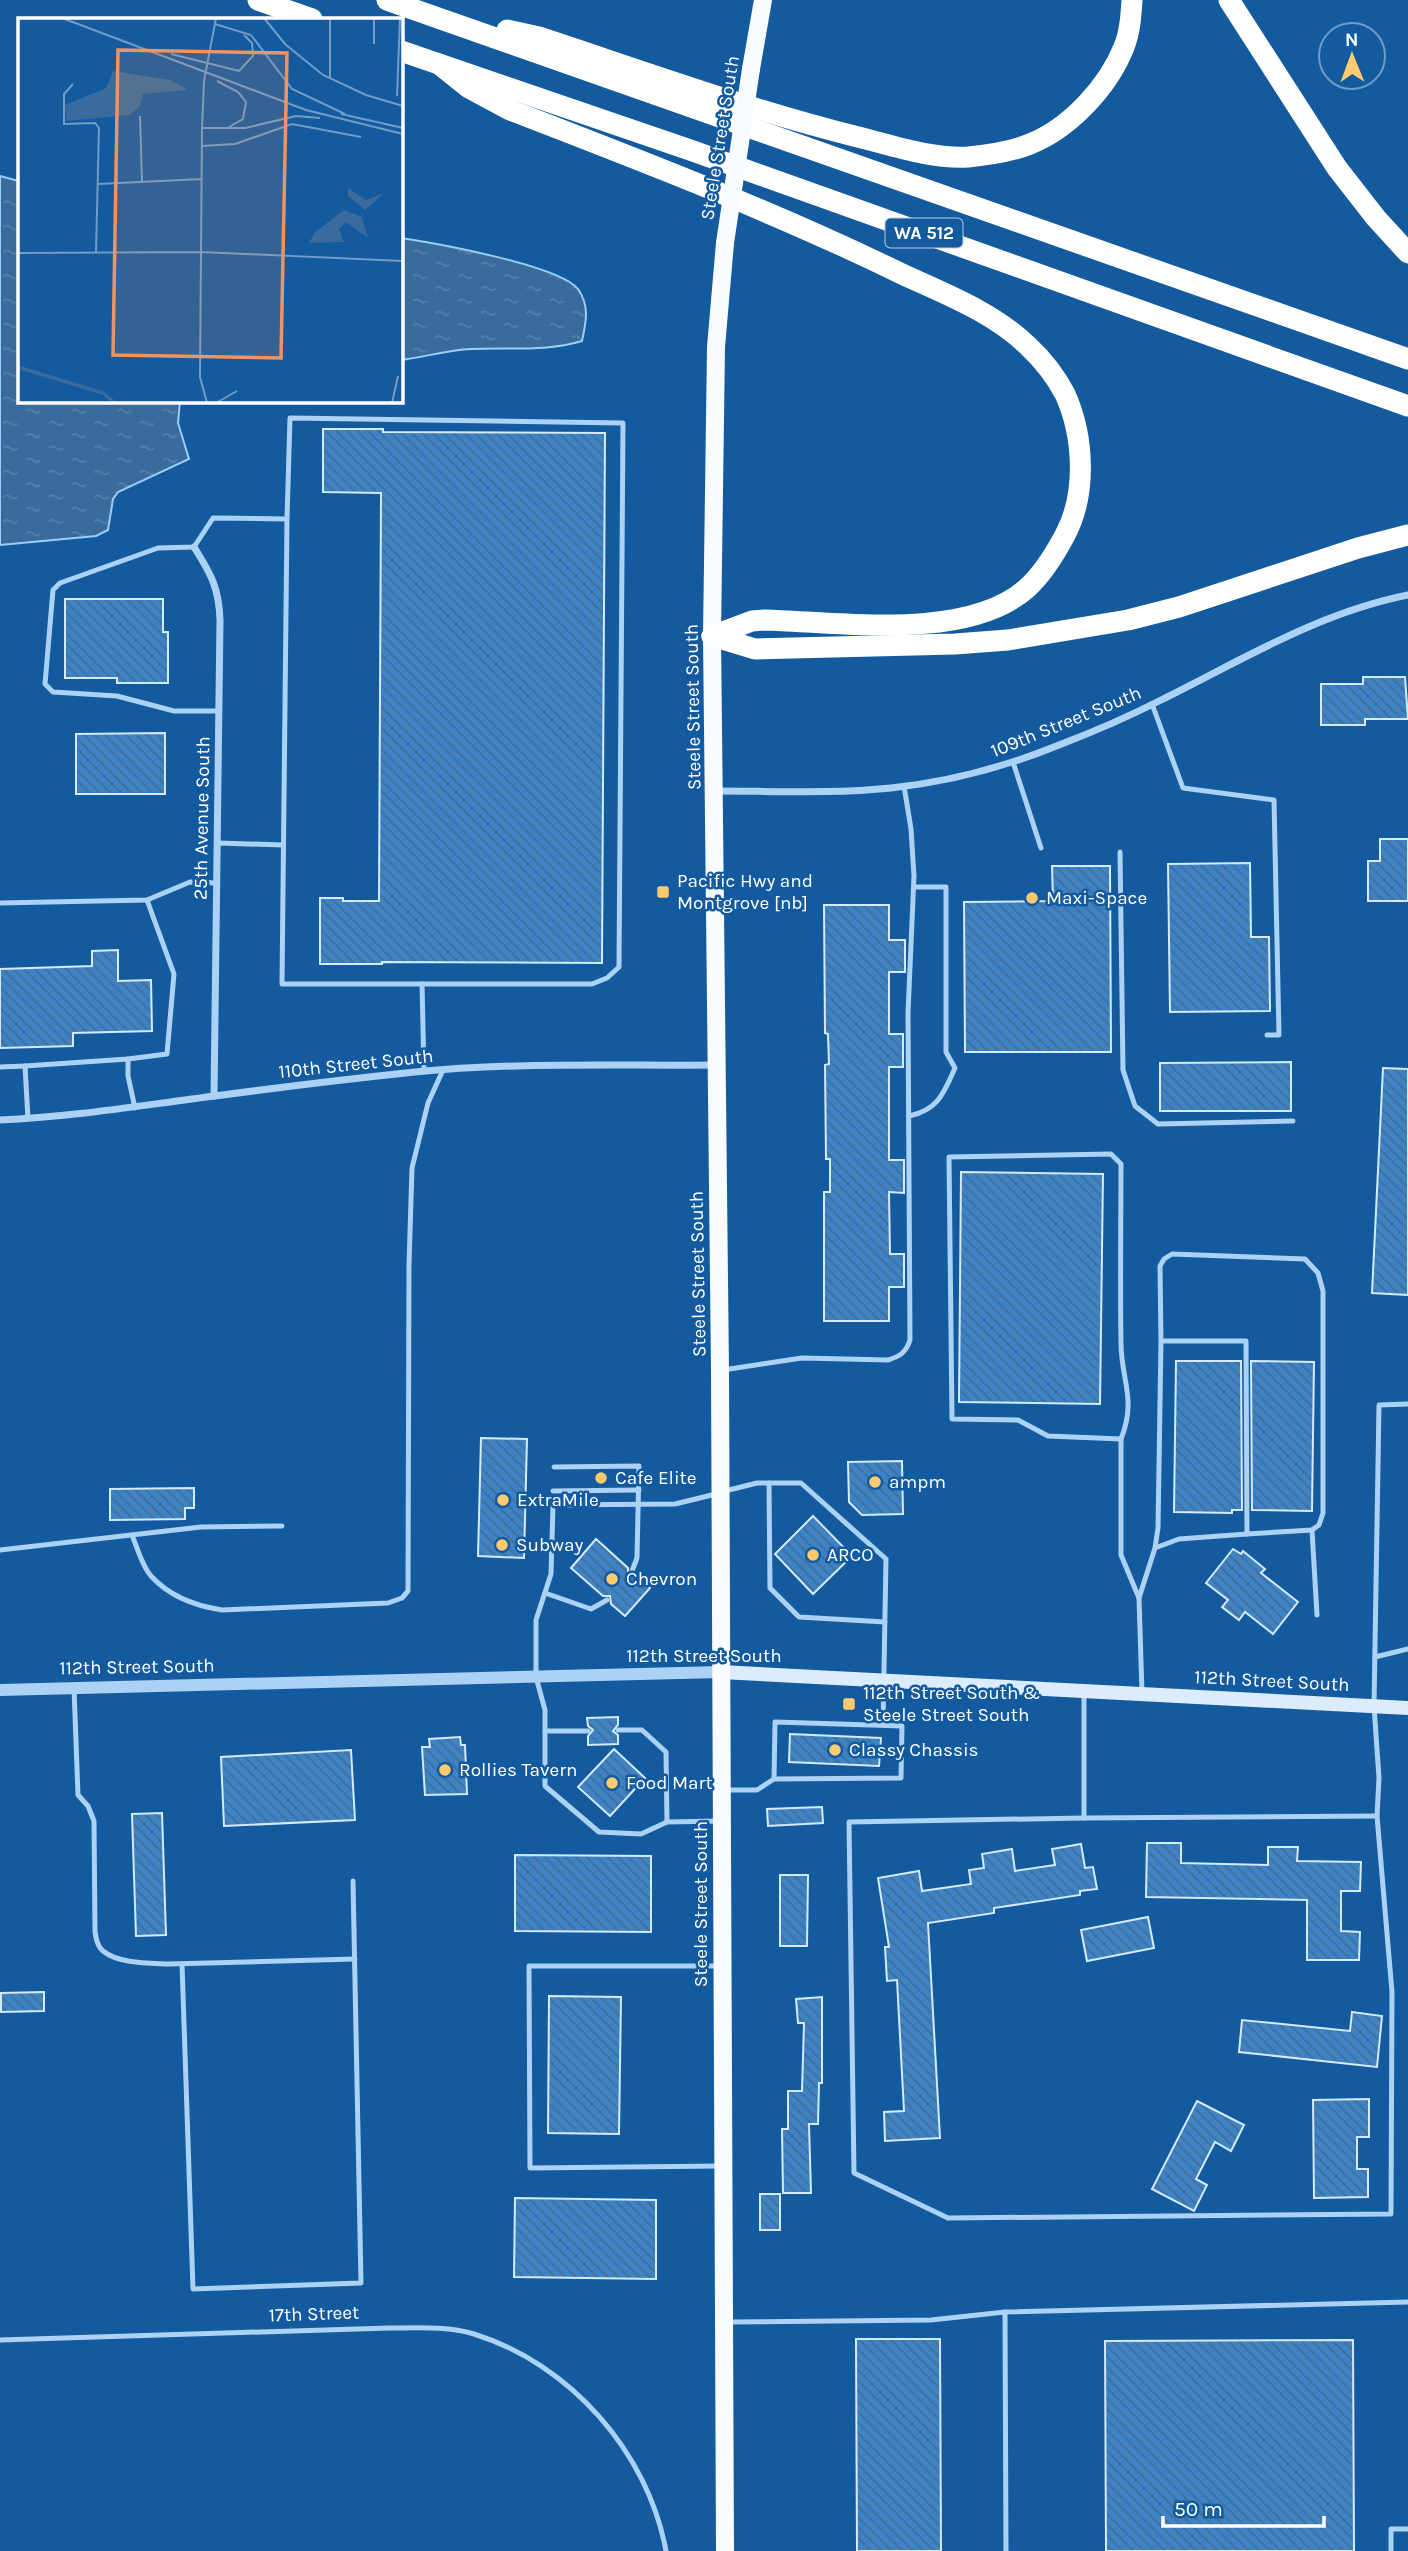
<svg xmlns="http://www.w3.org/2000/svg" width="1408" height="2551" font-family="Karla,sans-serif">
  <defs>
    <pattern id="water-ripples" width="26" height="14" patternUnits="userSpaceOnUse" patternTransform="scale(1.75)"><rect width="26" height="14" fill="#396b9c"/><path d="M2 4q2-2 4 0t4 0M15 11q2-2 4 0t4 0" fill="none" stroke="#5781ab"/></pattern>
    <pattern id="building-back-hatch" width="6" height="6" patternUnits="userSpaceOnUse" patternTransform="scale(1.75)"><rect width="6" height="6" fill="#3d83c6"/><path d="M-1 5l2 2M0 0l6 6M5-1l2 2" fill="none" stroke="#436d95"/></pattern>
  </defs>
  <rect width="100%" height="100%" fill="#135a9f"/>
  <g fill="url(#water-ripples)" stroke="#9dcdf7" stroke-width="2">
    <polygon points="0,176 19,181 19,401 180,401 178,423 189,459 118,492 113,499 108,530 96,536 0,545"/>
    <path d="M 401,238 C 434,243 559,265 578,289 C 590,306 586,322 582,341 C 546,352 509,347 472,349 C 447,350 425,357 401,360 Z"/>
  </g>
  <g fill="url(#building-back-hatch)" stroke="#d4eafd" stroke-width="2">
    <polygon points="323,429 383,429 383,432 605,433 602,963 382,962 382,964 320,964 320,898 343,898 343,901 379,901 381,493 323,492"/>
    <polygon points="65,599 163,599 163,632 168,632 168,683 117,683 117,678 65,678"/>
    <polygon points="1363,677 1405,677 1408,719 1365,719 1365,725 1321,725 1321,684 1363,684"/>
    <polygon points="165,733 165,794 76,794 76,734"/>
    <polygon points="1380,839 1408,839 1408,901 1368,901 1368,861 1380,861"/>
    <polygon points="1250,863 1251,937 1269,937 1270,1011 1170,1012 1168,864"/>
    <polygon points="1052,866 1110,866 1111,1052 965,1052 964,902 1053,901"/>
    <polygon points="824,905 889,905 889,940 905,940 905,972 889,972 889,1034 903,1034 903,1067 889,1067 889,1160 904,1160 904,1193 889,1192 890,1254 904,1254 904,1287 889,1287 889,1321 824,1321 824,1192 830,1192 830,1159 826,1159 825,1065 829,1064 828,1034 825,1033"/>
    <polygon points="118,950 118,981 151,980 152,1031 73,1033 73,1046 0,1048 0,969 92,966 92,951"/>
    <polygon points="1291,1062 1291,1111 1160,1111 1160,1063"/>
    <polygon points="1383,1068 1408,1069 1408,1295 1372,1293"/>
    <polygon points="961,1172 1103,1174 1100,1404 959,1402"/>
    <polygon points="1176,1361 1241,1361 1242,1510 1232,1510 1232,1513 1174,1512"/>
    <polygon points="1251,1361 1314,1362 1312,1511 1252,1510"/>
    <polygon points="481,1438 527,1439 524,1558 478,1556"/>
    <polygon points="902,1461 903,1514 862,1515 849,1502 848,1462"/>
    <polygon points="194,1488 194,1508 185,1508 185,1519 110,1520 110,1489"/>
    <polygon points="813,1516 852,1556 813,1594 775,1554"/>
    <polygon points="596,1539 628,1568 628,1575 636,1575 650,1588 625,1616 611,1604 610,1596 603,1596 571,1568"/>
    <polygon points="1233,1549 1241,1554 1243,1551 1265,1569 1261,1573 1298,1602 1273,1634 1245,1612 1239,1620 1222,1607 1228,1600 1206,1583"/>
    <polygon points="618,1717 618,1725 613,1731 618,1735 618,1744 588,1745 588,1736 593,1730 588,1726 587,1718"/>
    <polygon points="790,1734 881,1738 879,1766 789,1762"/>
    <polygon points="460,1737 461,1745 465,1745 467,1794 425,1795 422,1747 430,1747 429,1739"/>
    <polygon points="614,1749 645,1778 610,1816 578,1787"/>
    <polygon points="351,1750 355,1820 224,1826 221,1757"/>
    <polygon points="822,1807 823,1823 768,1826 767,1809"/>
    <polygon points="162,1813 166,1935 136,1936 132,1814"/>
    <polygon points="1147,1843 1181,1843 1181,1863 1268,1865 1268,1847 1298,1847 1297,1861 1361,1862 1360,1891 1341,1891 1341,1931 1360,1932 1359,1960 1307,1960 1307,1900 1146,1897"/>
    <polygon points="1081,1844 1085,1868 1093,1867 1097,1889 1080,1891 1080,1895 994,1908 994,1913 928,1923 940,2138 885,2141 884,2112 904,2111 897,1980 887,1981 885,1947 889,1947 878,1878 919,1871 922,1891 971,1884 969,1870 984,1868 982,1854 1012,1849 1015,1871 1055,1865 1052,1849"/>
    <polygon points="515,1855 651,1856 651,1932 515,1931"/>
    <polygon points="780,1875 808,1875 807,1946 780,1946"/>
    <polygon points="1148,1917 1154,1948 1087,1961 1081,1930"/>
    <polygon points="44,1992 44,2011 1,2012 1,1993"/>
    <polygon points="549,1996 621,1997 619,2134 548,2133"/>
    <polygon points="822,1997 822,2083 819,2083 818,2124 809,2124 811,2193 783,2193 782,2129 788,2129 788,2091 802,2091 804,2023 798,2023 796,1999"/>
    <polygon points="1352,2012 1382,2016 1377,2067 1239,2052 1242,2020 1350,2031"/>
    <polygon points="1369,2099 1369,2137 1357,2137 1357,2169 1368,2169 1368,2197 1314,2198 1313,2100"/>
    <polygon points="1197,2101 1244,2125 1231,2151 1215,2142 1196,2179 1207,2185 1194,2211 1152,2189"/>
    <rect x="760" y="2194" width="20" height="36"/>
    <polygon points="515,2198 656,2200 656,2279 514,2277"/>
    <polygon points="856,2339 940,2339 941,2551 857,2551"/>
    <polygon points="1353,2340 1354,2551 1106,2551 1105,2341"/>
  </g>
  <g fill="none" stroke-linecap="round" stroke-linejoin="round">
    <g stroke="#abd1f4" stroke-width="5">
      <polyline points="1152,704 1183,788 1274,800 1279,1035 1267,1035"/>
      <polyline points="219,711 174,711 117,696 53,692 45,684 53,590 60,583 158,548 194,547 213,518 287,519 282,984 592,984 607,978 619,967 623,423 290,418 287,519"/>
      <polyline points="1013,762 1041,848"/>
      <polyline points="218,843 283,845"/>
      <polyline points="1120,852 1123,1070 1135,1106 1158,1124 1293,1121"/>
      <polyline points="0,903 147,900 190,882 217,883"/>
      <polyline points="422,984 424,1072"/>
      <polyline points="128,1059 167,1054 174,974 147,900"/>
      <polyline points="25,1066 128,1059 128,1076 135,1108"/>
      <polyline points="0,1067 25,1066 28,1119"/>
      <path d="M 909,1116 C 938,1110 944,1093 955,1068 L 946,1052 L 946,887 L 914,887"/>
      <path d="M 1111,1154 L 1121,1164 C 1121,1223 1120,1283 1121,1343 C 1121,1380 1137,1399 1121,1439 L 1048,1436 L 1018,1420 L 952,1419 L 949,1157 Z"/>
      <polyline points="1161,1341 1160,1266 1164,1259 1172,1254 1305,1259 1318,1273 1323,1291 1323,1513 1319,1525 1312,1530 1247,1534"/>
      <path d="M 723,1370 L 802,1358 L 888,1360 C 901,1356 906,1352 910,1340 L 908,1013 L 914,876 L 911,829 L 904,786"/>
      <polyline points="1121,1439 1121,1555 1139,1598 1142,1693"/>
      <polyline points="554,1467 639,1466 637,1558 632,1571"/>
      <polyline points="769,1483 770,1588 799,1617 885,1622"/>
      <polyline points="553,1491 639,1490"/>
      <polyline points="725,1491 757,1483 801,1483 886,1559 883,1725"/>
      <polyline points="1312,1530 1317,1615"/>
      <path d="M 132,1535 C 137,1547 142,1566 151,1576 C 169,1596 196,1606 222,1610 L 388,1603 L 402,1598 L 408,1591 L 409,1265 L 412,1168 L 428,1103 L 443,1070"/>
      <polyline points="0,1550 201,1527 282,1526"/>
      <polyline points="545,1593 591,1609 607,1600"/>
      <polyline points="1139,1598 1155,1548 1158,1528 1161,1341 1246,1341 1247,1534 1179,1539 1155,1548"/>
      <polyline points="1375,1657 1408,1649"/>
      <path d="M 74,1688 L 78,1795 L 88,1806 L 94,1821 L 95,1931 C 96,1938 97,1946 103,1951 C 119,1964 149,1963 169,1964 L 355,1959"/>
      <polyline points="1084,1693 1084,1818 1377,1816"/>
      <polyline points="618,1730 642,1730 666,1752 667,1822 641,1834 599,1832 545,1786 545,1710 536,1677 536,1620 551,1574 553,1505 675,1504 716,1494"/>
      <polyline points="545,1731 588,1731"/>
      <polyline points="726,1790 757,1790 774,1779 901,1778 902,1726 775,1722 774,1779"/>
      <polyline points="1084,1818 849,1822 854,2173 948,2218 1391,2214 1392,1992 1377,1816 1379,1778 1374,1706 1379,1405 1408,1404"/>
      <polyline points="667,1822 720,1821"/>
      <polyline points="182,1964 193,2289 361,2283 353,1881"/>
      <polyline points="719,1966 529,1966 530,2168 720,2166"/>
      <polyline points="1005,2312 1006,2551"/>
      <polyline points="726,2322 931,2320 1005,2312 1408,2302"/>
      <path d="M 0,2340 L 389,2328 C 417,2328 447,2326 474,2334 C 570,2364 648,2452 666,2551"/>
      <polyline points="1391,2551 1391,2529 1408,2529"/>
    </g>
    <g stroke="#abd1f4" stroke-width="7">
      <path d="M 194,547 C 211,574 219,588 220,620 L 214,1096"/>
      <path d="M 716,791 C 774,791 833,794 891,788 C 948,782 1005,767 1059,745 C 1093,732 1128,717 1161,700 C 1242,660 1318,613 1408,595"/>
      <path d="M 0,1120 C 73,1117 143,1105 215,1096 C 282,1087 348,1079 415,1072 C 515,1062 616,1066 716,1065"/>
    </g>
    <polyline stroke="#abd1f4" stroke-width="12" points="0,1690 721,1672"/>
    <polyline stroke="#dbecfd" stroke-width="14" points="721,1672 1408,1708"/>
    <g stroke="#f8fbff" stroke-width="18">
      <polyline points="751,69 763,0"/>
      <polyline points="725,243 716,347 712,636 720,1371 725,2551"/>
    </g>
    <g stroke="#fff" stroke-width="21">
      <polyline points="258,0 312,19"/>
      <polyline points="387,0 1408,359"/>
      <polyline points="1229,0 1337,168 1376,218 1408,253"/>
      <path d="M 507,30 L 539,37 C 645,72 750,110 858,137 C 894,146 931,159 968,157 C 988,155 1011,152 1030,144 C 1070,128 1108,87 1124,47 C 1130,32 1131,16 1132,0"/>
      <polyline points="401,51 693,151 1408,406"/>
      <path d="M 439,64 L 469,88 L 510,110 C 642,161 775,212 902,274 C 945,294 993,312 1028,346 C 1042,359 1056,377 1065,394 C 1084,436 1087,494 1065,535 C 1055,554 1042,575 1026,589 C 967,641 838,622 765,620 L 752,621 L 712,636"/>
      <polyline points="712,636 755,649 955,644 1008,640 1128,620 1179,607 1358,548 1408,535"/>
    </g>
    <polyline stroke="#f8fbff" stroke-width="18" points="725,243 751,69"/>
  </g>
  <g fill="#ffcb6e" stroke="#135a9f" stroke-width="2.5">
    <rect x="656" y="885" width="14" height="14" rx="3.5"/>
    <circle cx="1032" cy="898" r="7"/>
    <circle cx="601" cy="1478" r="7"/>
    <circle cx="875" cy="1482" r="7"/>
    <circle cx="503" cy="1500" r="7"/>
    <circle cx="502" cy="1545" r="7"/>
    <circle cx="813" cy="1555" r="7"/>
    <circle cx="612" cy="1579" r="7"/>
    <rect x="842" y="1697" width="14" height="14" rx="3.5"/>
    <circle cx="835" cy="1750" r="7"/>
    <circle cx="445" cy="1770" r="7"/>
    <circle cx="612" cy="1783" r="7"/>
  </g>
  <g text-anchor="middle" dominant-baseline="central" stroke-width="5" stroke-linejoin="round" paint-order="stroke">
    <rect fill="#135a9f" stroke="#b8cee2" stroke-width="2" x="885.5" y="218.5" width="77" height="29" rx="5"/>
    <g font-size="18" font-weight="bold" fill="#fff">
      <text x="924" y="233">WA 512</text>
    </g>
    <g font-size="19" fill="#fff" stroke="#135a9f">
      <text transform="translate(720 138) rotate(-81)">Steele Street South</text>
      <text transform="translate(693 707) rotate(-91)">Steele Street South</text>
      <text transform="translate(1066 722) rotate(-22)">109th Street South</text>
      <text transform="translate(202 818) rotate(-89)">25th Avenue South</text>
      <text transform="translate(356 1064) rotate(-6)">110th Street South</text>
      <text transform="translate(698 1274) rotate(-91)">Steele Street South</text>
      <text x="704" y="1656">112th Street South</text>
      <text transform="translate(137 1667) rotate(-1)">112th Street South</text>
      <text transform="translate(1272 1681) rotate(3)">112th Street South</text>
      <text transform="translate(701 1904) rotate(-90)">Steele Street South</text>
      <text transform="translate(314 2314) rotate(-2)">17th Street</text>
    </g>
    <g font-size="19" fill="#fff" stroke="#135a9f" text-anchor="start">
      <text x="677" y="881">Pacific Hwy and<tspan x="677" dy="22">Montgrove [nb]</tspan></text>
      <text x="1046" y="898">Maxi-Space</text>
      <text x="615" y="1478">Cafe Elite</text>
      <text x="889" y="1482">ampm</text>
      <text x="517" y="1500">ExtraMile</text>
      <text x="516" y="1545">Subway</text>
      <text x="827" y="1555">ARCO</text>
      <text x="626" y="1579">Chevron</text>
      <text x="863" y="1693">112th Street South &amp;<tspan x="863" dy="22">Steele Street South</tspan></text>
      <text x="849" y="1750">Classy Chassis</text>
      <text x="459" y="1770">Rollies Tavern</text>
      <text x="626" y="1783">Food Mart</text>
    </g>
  </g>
  <g transform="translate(18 18)">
    <rect width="385" height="385" fill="#135a9f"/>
    <path d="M 95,53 L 152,62 L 170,72 L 125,76 L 122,88 L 111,97 L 48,103 L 47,87 L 88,70 ZM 330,170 L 348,182 L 366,175 L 347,192 L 330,178 ZM 326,192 L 344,199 L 350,220 L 328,204 L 321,211 L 326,224 L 291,225 L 297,214 Z" fill="#396b9c"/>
    <path fill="none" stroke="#396b9c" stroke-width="3.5" d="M 0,349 L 85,375 L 97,385"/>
    <path fill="none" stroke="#719cc5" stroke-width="2" d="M 44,0 L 288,92 L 385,116M 246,0 L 267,26 L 305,57 L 348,77 L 385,88M 197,6 L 233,17 L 274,71 L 327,96M 356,26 L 356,0M 153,36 L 221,53 L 235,38 L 234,25 L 226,17M 312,60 L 312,0M 199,63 L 220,74 L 228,84 L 225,101 L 211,109M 55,66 L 46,76 L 46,106 L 77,105 L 81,110 L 78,234M 379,78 L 382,0M 323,96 L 385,110M 122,98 L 124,164M 184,110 L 227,110 L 278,98 L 302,100M 184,128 L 217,126 L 274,106 L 343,119M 80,166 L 184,161M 183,234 L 385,243M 0,235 L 183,234M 189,385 L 182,359 L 184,110 L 186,63 L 198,0M 198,385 L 219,373M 374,385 L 380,358"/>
    <path fill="#f09361" fill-opacity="0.15" stroke="#f09361" stroke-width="3.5" d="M 100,32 L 269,35 L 263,340 L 95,337 Z"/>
    <rect width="385" height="385" fill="none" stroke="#fff" stroke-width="3.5"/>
  </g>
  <g transform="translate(1352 56) rotate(359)"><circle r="33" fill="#135a9f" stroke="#719cc5" stroke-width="2"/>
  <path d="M0-5L12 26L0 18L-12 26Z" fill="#ffcb6e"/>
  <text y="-10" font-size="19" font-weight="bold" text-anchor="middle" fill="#ffffff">N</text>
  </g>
  <path d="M1163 2516v10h161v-10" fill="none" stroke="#ffffff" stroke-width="3.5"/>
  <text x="1174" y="2516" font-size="21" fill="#ffffff" stroke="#135a9f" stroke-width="5" paint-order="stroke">50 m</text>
</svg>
